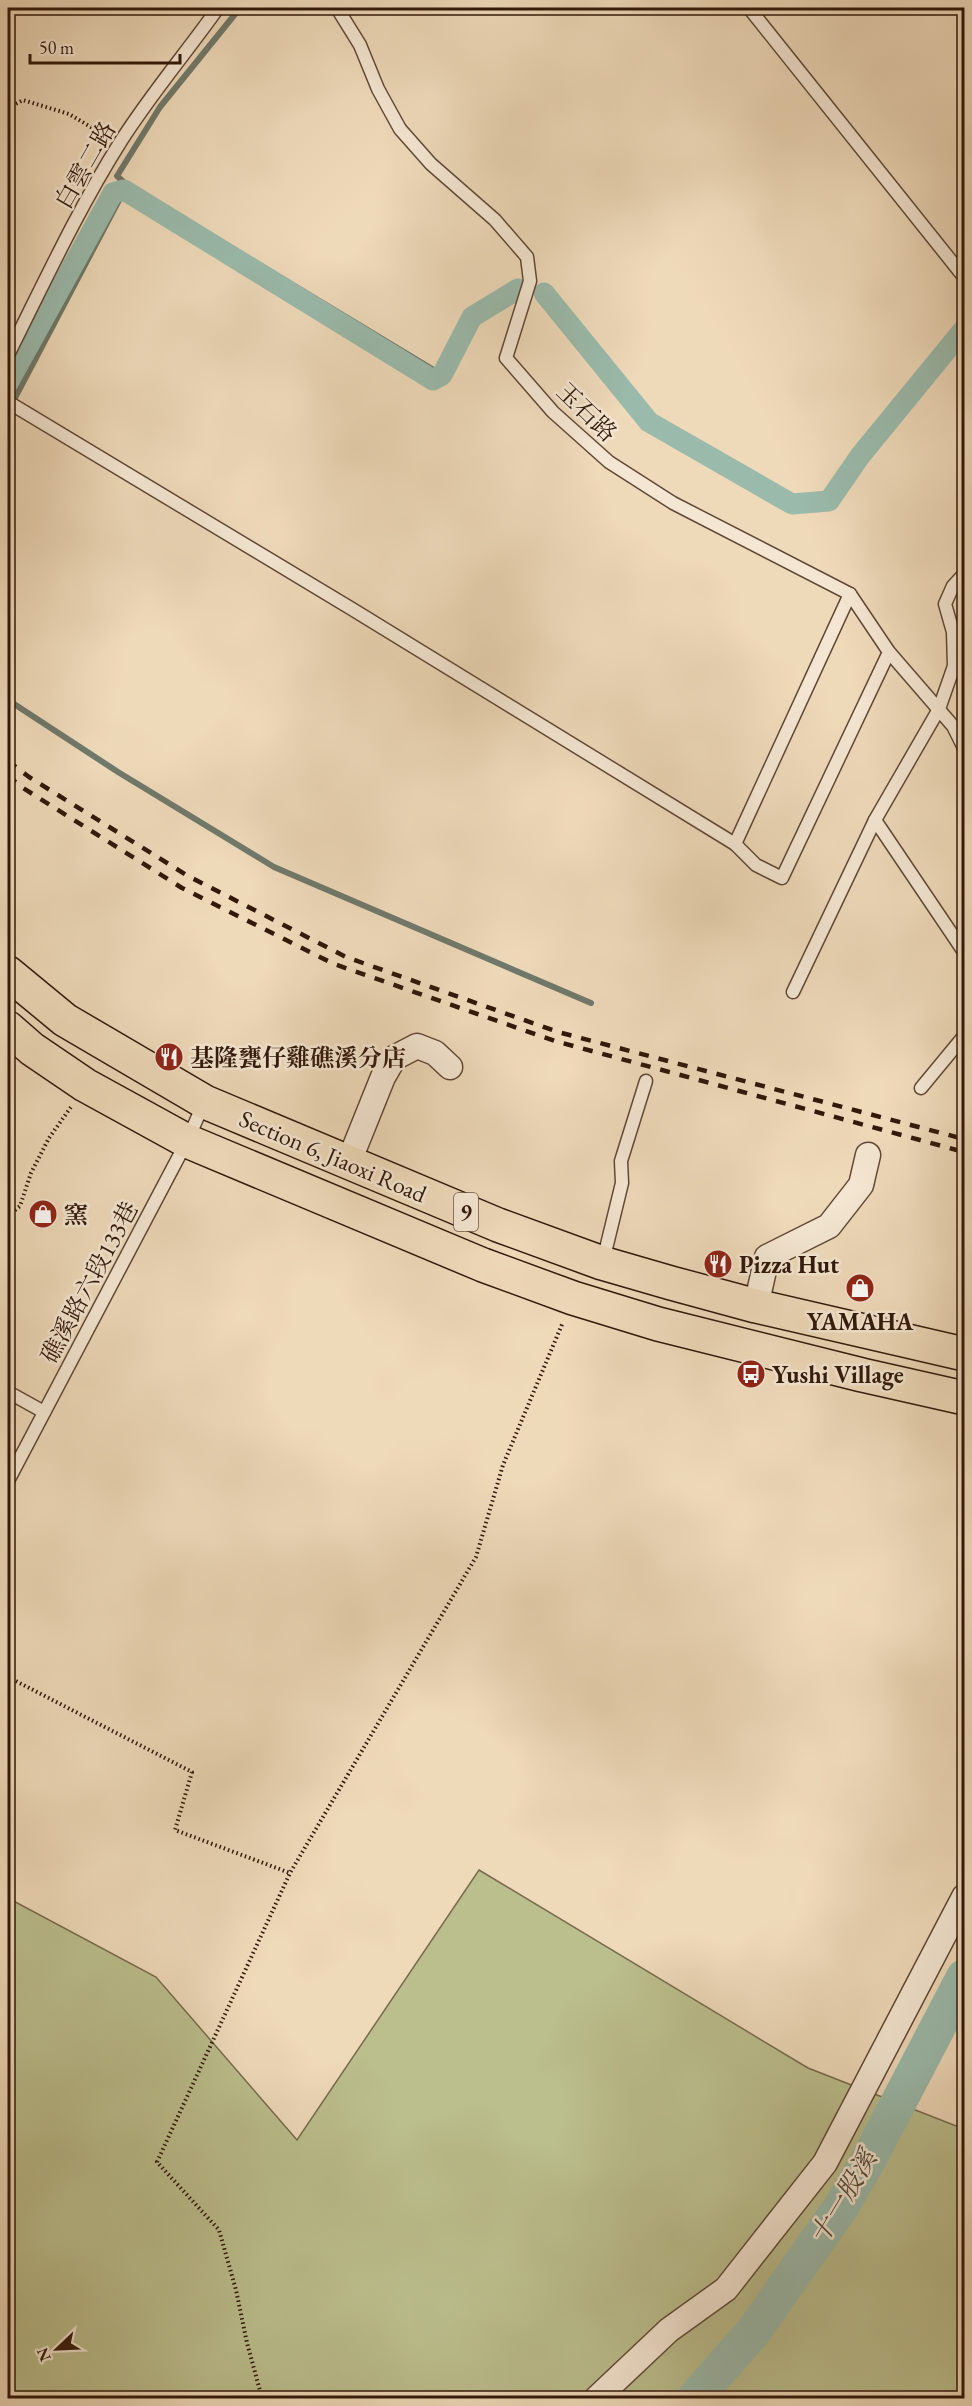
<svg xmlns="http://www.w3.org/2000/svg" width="972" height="2406" font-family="'EB Garamond','Noto Serif TC',serif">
  <rect width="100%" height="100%" fill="#eed9b9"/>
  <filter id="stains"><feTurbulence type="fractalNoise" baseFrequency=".00333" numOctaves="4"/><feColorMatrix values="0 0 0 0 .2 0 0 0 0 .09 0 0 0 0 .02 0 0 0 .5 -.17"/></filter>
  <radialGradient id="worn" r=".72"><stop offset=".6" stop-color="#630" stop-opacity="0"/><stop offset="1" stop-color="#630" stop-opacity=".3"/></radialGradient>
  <polygon fill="#bbbe8d" stroke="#766b4c" stroke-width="1.5" points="479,1870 808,2068 964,2129 964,2398 8,2398 8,1898 156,1977 297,2140"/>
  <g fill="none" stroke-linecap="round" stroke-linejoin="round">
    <g stroke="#70796b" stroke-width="6">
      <polyline points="127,185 442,375"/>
      <polyline points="8,411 127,185 117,176 160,107 240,8"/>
      <polyline points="8,700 118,772 274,867 591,1003"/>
    </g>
    <g stroke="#9abaab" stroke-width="21">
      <polyline points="544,293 649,422 792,504 829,501 860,456 964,329"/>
      <polyline points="8,383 113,193 124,190 433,380 442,375 472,317 518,289"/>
    </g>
    <polyline stroke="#9abaab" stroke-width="36" points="695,2398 753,2332 841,2207 870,2157 964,1977"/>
    <g stroke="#604836" stroke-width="15">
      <g id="service">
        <polyline points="337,8 360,45 378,89 400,129 431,164 495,220 527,257 530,281 506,358 553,412 609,462 673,503 850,594 889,652 953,726 964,748"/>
        <polyline points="749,8 964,277"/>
        <path d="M 8,355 C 44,283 78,209 121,141 C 151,94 186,53 218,8"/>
        <polyline points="8,402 352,609 735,844 850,594"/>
        <polyline points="875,820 962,949"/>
        <polyline points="735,844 756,865 782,878 889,652"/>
        <polyline points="793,992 875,820 939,709 954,666 953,632 945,604 953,586 964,574"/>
        <polyline points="921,1088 964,1036"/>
        <polyline points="603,1261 622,1183 621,1161 646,1081"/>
        <polyline points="8,1392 44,1412"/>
        <polyline points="8,1481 187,1141 204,1103"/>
      </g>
    </g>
    <g stroke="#604836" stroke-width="27">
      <g id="minor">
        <polyline points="348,1164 383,1077 394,1058 417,1046 435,1053 450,1067"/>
        <polyline points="756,1306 767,1257 829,1226 861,1185 868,1155"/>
        <polyline points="597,2398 669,2330 726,2289 825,2163 964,1897"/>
      </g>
    </g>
    <g stroke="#31180a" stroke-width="36">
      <g id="primary">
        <polyline points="8,973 65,1020 205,1102 498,1225 602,1263 671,1283 756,1306 964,1354"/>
        <polyline points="8,1028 32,1049 85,1085 187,1141 483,1265 573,1298 658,1324 862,1375 964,1398"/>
      </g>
    </g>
    <g stroke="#31180a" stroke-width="4" stroke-dasharray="1.5 3" stroke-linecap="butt">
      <polyline points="8,108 23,100 69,114 106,136"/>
      <polyline points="8,1216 20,1206 31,1173 49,1138 71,1107"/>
      <polyline points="8,1226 10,1215"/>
      <polyline points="8,1677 192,1772 175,1830 290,1873"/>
      <polyline points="262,2398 247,2343 236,2290 219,2230 157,2162 290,1873 476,1557 503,1465 563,1322"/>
    </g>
    <use href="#service" stroke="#f4e6d2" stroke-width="12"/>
    <use href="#minor" stroke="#f4e6d2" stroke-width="24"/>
    <use href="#primary" stroke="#eed9b9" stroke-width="33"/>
    <g stroke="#31180a" stroke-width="4.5" stroke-dasharray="10 10" stroke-linecap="butt">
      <polyline points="8,761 29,777 188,876 346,957 558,1032 964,1139"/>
      <polyline points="8,776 23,788 182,888 334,964 555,1041 964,1152"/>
    </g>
  </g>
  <defs>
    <g id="restaurant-disc" transform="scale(1.5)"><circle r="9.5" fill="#8f2418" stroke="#f4e6d2"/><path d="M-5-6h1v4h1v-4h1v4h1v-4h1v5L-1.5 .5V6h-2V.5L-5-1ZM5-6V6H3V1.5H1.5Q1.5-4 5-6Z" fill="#fff"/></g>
    <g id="shop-disc" transform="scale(1.5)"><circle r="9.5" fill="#8f2418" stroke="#f4e6d2"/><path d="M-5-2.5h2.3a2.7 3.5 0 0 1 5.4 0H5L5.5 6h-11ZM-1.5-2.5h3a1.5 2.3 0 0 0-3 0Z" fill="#fff"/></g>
    <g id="bus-disc" transform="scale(1.5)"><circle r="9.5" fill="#8f2418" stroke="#f4e6d2"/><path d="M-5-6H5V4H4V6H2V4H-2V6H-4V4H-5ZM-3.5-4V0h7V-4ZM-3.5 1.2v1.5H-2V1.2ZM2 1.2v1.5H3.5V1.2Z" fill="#fff"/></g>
  </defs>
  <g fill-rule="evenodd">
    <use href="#restaurant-disc" x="169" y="1057"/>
    <use href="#shop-disc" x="43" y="1214"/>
    <use href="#restaurant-disc" x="718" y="1264"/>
    <use href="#shop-disc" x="860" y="1288"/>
    <use href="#bus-disc" x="751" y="1374"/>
  </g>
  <g text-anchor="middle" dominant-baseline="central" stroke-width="5" stroke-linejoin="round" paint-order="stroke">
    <rect fill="#f4e6d2" stroke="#6c5646" stroke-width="1.5" x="454" y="1193" width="24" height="38" rx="4.5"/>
    <g font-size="22" font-weight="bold" fill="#31180a">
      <text x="466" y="1212">9</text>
    </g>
    <g font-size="24" fill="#31180a" stroke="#f4e6d2">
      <text transform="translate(85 165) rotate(-60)">白雲二路</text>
      <text transform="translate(587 412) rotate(44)">玉石路</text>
      <text transform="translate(333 1156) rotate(23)">Section 6, Jiaoxi Road</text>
      <text transform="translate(89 1282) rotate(-62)">礁溪路六段133巷</text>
    </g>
    <g font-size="24" font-weight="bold" fill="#31180a" stroke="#f4e6d2" text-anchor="start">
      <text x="190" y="1057">基隆甕仔雞礁溪分店</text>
      <text x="64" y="1214">窯</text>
      <text x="739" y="1264">Pizza Hut</text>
      <text x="860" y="1321" text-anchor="middle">YAMAHA</text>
      <text x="772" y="1374">Yushi Village</text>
    </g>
    <g font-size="26" font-style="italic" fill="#50493a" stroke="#f4e6d2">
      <text transform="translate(843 2197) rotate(-59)">十一股溪</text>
    </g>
  </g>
  <rect width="972" height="2406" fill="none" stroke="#eed9b9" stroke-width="30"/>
  <rect x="9" y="9" width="954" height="2388" fill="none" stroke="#31180a" stroke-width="3"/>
  <rect x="15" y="15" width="942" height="2376" fill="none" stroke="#31180a" stroke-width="1.5"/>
  <g transform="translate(57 2349) rotate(247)" stroke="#f4e6d2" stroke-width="4.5" paint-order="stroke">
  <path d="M0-4.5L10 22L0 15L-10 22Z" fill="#31180a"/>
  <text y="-9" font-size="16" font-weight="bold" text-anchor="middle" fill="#31180a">N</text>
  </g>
  <path d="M30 54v9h150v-9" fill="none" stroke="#31180a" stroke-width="3"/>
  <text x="39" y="54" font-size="18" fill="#31180a" stroke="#f4e6d2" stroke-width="4.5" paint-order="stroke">50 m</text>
  <rect width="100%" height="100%" filter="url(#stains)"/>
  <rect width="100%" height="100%" fill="url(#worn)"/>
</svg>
